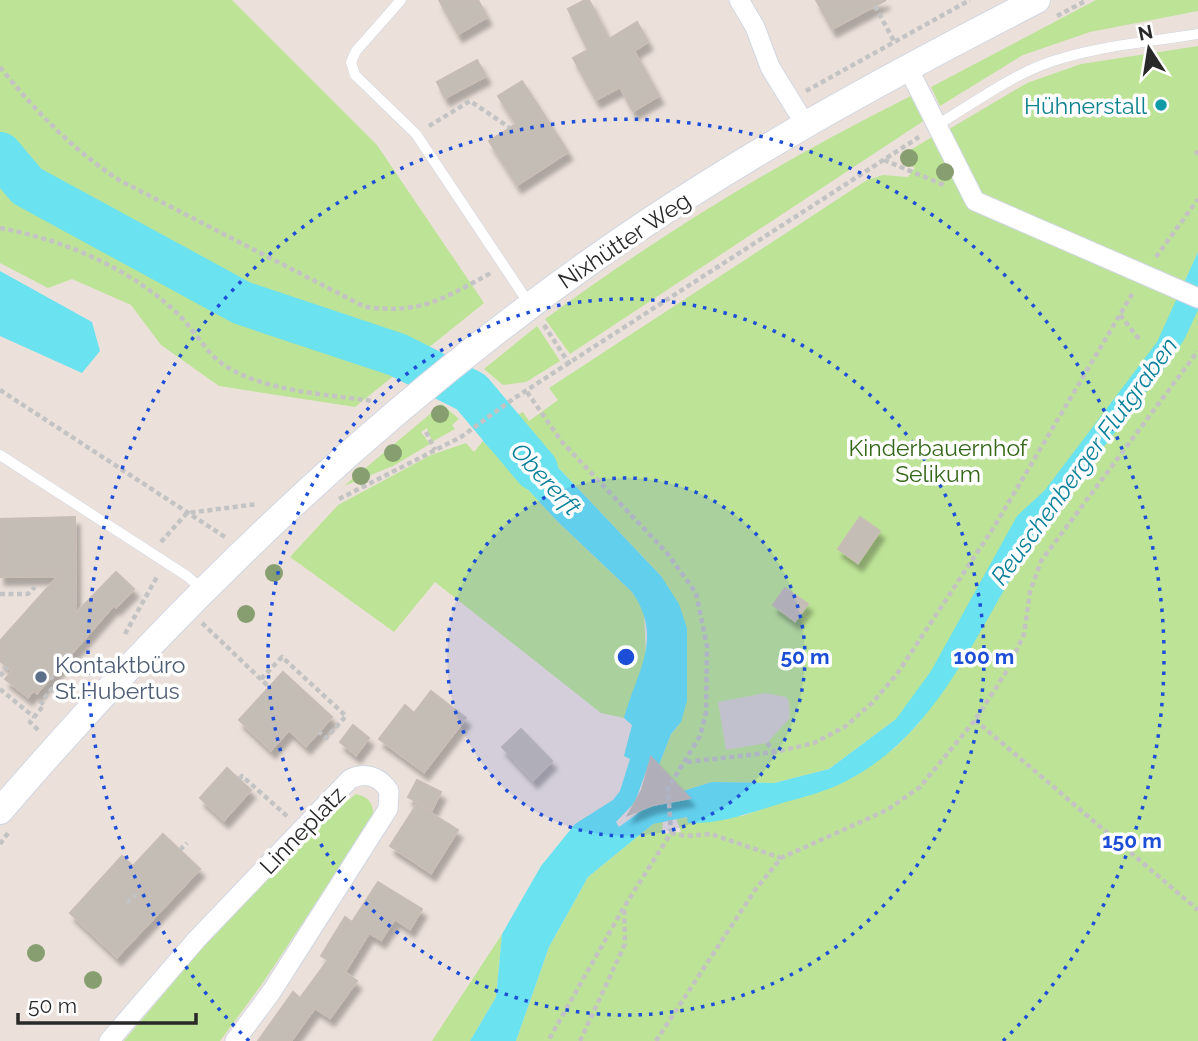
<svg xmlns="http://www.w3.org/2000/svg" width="1198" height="1041" font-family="Raleway,sans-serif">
  <defs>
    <filter id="shadow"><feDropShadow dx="4.5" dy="8" stdDeviation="2" flood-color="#0004"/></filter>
  </defs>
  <rect width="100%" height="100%" fill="#ece1da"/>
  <g fill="#bde396">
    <polygon points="0,0 232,0 377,145 484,303 355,407 219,386 161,345 131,305 72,279 48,288 0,263"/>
    <polygon points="1096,0 1198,0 1198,11 1090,32 1023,55 940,106 931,87"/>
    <polygon points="1198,46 1198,252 1184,283 1198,289 1198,1041 516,1041 549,947 588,877 653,824 663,820 662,834 681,832 676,818 742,816 852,778 896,747 921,721 896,719 829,769 774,783 712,782 683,791 659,765 671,734 681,722 661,576 511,418 523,412 529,421 558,400 549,388 867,180 883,175 908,177 915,168 906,163 907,152 932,137 940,140 951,128 1027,83 1081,64"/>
    <path d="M 911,96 L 925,120 L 570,354 L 545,319 C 661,234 781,160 911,96 Z"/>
    <polygon points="537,326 560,361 526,382 503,385 484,369"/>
    <polygon points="442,404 459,419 452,425 455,429 432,442 427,428 421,432 430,444 393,466 344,486"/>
    <polygon points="483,441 557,521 632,592 644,610 646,662 624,718 601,713 435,582 394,632 290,557 338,505 431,455 466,443 474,452"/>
    <path d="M 356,794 C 369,797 374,804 373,817 L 262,984 L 220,1041 L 124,1041 L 204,946 L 329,815 Z"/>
    <polygon points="502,934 496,997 470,1041 432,1041"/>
  </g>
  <polygon fill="#d8d2cd" points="765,693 786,697 789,702 790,718 767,743 726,750 718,702"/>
  <g fill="#6be2f0">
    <path d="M 1198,252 L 1198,310 L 1184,340 C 1138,407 1084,468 1038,535 C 980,619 945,728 850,779 C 827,792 802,797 776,805 C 746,814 720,824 688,823 L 687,817 L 653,824 L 588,877 L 549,947 L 516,1041 L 470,1041 L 496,997 L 502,934 L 541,866 L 575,824 L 613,800 L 620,791 L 630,759 L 624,756 L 632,725 L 624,718 C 637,671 664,638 632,592 L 557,521 L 483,441 L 485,432 L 503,418 L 511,418 L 661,576 L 679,604 L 687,628 L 687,701 L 681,722 L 671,734 L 659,765 L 649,763 L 635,802 L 616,822 L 619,827 L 645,808 L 684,799 L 683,791 L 712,782 L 774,783 L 829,769 L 896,719 L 931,671 L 1017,516 L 1045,490 L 1157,342 Z"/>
    <polygon points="0,271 92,322 100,351 82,373 0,336"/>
  </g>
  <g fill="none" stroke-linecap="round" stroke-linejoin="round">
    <polyline stroke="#6be2f0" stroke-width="44" points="0,154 27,186 242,303 398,355 471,392 536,469"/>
  </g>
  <g fill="#c4bdb6" stroke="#c7bdb4" stroke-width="2" filter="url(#shadow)">
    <polygon points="439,0 478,0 487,17 458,34"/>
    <polygon points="585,0 589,0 609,39 637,22 648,42 634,51 659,96 633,111 620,87 596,100 573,58 588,50 568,9"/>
    <polygon points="816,0 886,0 832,29"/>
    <polygon points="477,60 486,76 445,98 437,82"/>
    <polygon points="522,81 568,152 517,185 489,141 516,124 498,96"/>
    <polygon points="75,517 76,613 116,572 134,589 116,607 114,605 37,693 34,690 28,697 5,679 12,671 0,661 0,641 58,576 0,577 0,519"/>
    <polygon points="860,517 880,531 858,563 838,549"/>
    <polygon points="785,588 808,604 795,621 773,605"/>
    <polygon points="283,672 332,717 306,746 289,730 271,750 239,720"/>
    <polygon points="431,691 466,718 424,772 379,739 405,705 414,713"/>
    <polygon points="353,725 369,738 356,755 340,742"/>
    <polygon points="521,729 552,761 533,780 502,747"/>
    <polygon points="651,757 690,798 653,805 628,815 642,790"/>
    <polygon points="227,768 251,790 224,820 200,798"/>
    <polygon points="417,780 441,792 432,810 408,797"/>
    <polygon points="417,804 458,830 431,873 390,846"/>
    <polygon points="163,834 200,869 117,957 70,913 122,856 133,866"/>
    <polygon points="378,882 422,909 410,929 395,919 381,940 369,933 345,972 357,981 330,1018 315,1008 291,1041 258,1041 293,992 300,998 328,960 321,956 345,917 352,922"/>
  </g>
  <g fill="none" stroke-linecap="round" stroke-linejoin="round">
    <g stroke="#d0d6e2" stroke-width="11">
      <g id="lane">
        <polyline points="401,0 356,51 351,62 355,75 416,134 530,305"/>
        <path d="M 937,125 C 974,103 1010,76 1050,62 C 1097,46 1149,42 1198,34"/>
        <polyline points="0,455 187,576 202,589"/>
      </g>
    </g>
    <g stroke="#d0d6e2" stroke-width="21">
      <g id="street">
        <polyline points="739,0 755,27 770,67 805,124"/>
        <polyline points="908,68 975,201 1198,298"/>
        <path d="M 109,1041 L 197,939 L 350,779 C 365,772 380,776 389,791 L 388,809 L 272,991 L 235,1041"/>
      </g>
    </g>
    <g stroke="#d0d6e2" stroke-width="28">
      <path id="secondary" d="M 0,811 C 178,604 371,417 594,259 C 734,160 885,78 1037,0"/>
    </g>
    <g stroke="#c3c3c3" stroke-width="4.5" stroke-dasharray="5 3.5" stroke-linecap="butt">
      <polyline points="875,6 895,43"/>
      <polyline points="1057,16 1087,0"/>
      <path d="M 0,67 C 35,111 72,149 119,180 L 365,307 C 423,314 442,299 491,273"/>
      <polyline points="806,91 970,0"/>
      <polyline points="429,126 470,101 510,128"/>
      <polyline points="1195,151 1198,154"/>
      <polyline points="884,160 944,185"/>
      <path d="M 0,228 C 65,240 132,269 180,316 C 196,332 207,355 227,367 C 269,392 325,394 372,401"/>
      <polyline points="1156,257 1198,199"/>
      <polyline points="1120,315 1139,339"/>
      <polyline points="544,325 570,365"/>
      <polyline points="0,390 225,537"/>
      <polyline points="527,392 562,442 667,553 696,593 707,646 706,713 700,736 668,788 671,833 624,907 548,1041"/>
      <polyline points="426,432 435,450"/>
      <polyline points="339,499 461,437 513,399 919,137"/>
      <polyline points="161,542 187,513 258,504"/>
      <polyline points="0,594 28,594 35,587"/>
      <polyline points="202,623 269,687"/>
      <polyline points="125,634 158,575"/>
      <polyline points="0,676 8,667"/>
      <polyline points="261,679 282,657 346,716 326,738 319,732"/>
      <polyline points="0,689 34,717"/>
      <polyline points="975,720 1198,910"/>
      <polyline points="38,730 30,722 44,705 41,702 57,683 51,677"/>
      <polyline points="767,743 774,751"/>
      <polyline points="687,762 775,752 814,743 846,726 873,702 897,674 994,527 1134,291"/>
      <polyline points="239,779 242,776 288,817"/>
      <polyline points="671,833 685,836 711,834 781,858"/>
      <polyline points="0,844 8,833"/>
      <polyline points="180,850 187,843"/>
      <polyline points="127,903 136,895"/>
      <polyline points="580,1041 625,944 624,908"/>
      <polyline points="656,1041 755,890 781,858 887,810 920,787 975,720 1008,669 1024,634 1030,592 1041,561 1198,351"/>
    </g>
    <use href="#lane" stroke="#fff" stroke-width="10"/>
    <use href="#street" stroke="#fff" stroke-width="19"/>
    <use href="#secondary" stroke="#fff" stroke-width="26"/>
  </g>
  <g fill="#879e70">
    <circle cx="909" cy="158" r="9"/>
    <circle cx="945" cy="172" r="9"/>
    <circle cx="440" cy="414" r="9"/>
    <circle cx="393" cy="453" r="9"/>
    <circle cx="361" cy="476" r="9"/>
    <circle cx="274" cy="573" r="9"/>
    <circle cx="246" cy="614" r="9"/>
    <circle cx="36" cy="953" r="9"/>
    <circle cx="93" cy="980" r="9"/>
  </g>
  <circle cx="626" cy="657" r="179" fill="#1d4ed8" fill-opacity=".12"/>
  <g fill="none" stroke="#1d4ed8" stroke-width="3.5" stroke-dasharray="3.5 7">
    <circle cx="626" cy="657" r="179"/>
    <circle cx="626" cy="657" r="358"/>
    <path d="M249 1041A538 538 0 1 1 1003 1041"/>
  </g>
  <circle fill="#0f9aa8" stroke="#fff" stroke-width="2.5" cx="1161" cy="105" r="7"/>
  <circle fill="#5c6f8a" stroke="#fff" stroke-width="2.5" cx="41" cy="677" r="7"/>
  <g text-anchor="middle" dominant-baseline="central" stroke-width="7" stroke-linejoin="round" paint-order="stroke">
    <g font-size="23" fill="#0d838f" stroke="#fff" text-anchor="end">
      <text x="1147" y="105">Hühnerstall</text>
    </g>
    <g font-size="23" fill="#292929" stroke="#fff">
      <text transform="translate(624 240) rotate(-34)">Nixhütter Weg</text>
      <text transform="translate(302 830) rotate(-46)">Linneplatz</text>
    </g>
    <g font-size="23" fill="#356719" stroke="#fff">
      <text x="938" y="447">Kinderbauernhof<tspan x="938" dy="26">Selikum</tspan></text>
    </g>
    <g font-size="23" fill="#4e5e75" stroke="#fff" text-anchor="start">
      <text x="55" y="664">Kontaktbüro<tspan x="55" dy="26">St.Hubertus</tspan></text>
    </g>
    <g font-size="24" font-style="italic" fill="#0b819b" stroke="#fff">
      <text transform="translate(1084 461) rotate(-54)">Reuschenberger Flutgraben</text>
      <text transform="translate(546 479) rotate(47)">Obererft</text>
    </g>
  </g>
  <circle cx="626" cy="657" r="10" fill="#1d4ed8" stroke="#fff" stroke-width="3.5"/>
  <g font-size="21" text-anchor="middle" font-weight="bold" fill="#1d4ed8" stroke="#fff" stroke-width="7" stroke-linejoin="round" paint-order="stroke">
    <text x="805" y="664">50 m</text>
    <text x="984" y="664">100 m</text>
    <text x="1132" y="848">150 m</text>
  </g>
  <g transform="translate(1149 49) rotate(348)" stroke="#ffffff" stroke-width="5" paint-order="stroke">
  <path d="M0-5L12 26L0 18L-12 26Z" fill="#292929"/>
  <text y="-10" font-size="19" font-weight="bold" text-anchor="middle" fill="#292929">N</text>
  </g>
  <path d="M18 1013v10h178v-10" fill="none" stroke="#292929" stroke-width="3.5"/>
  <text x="28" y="1013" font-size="21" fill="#292929" stroke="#ffffff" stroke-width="5" paint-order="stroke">50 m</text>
</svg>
